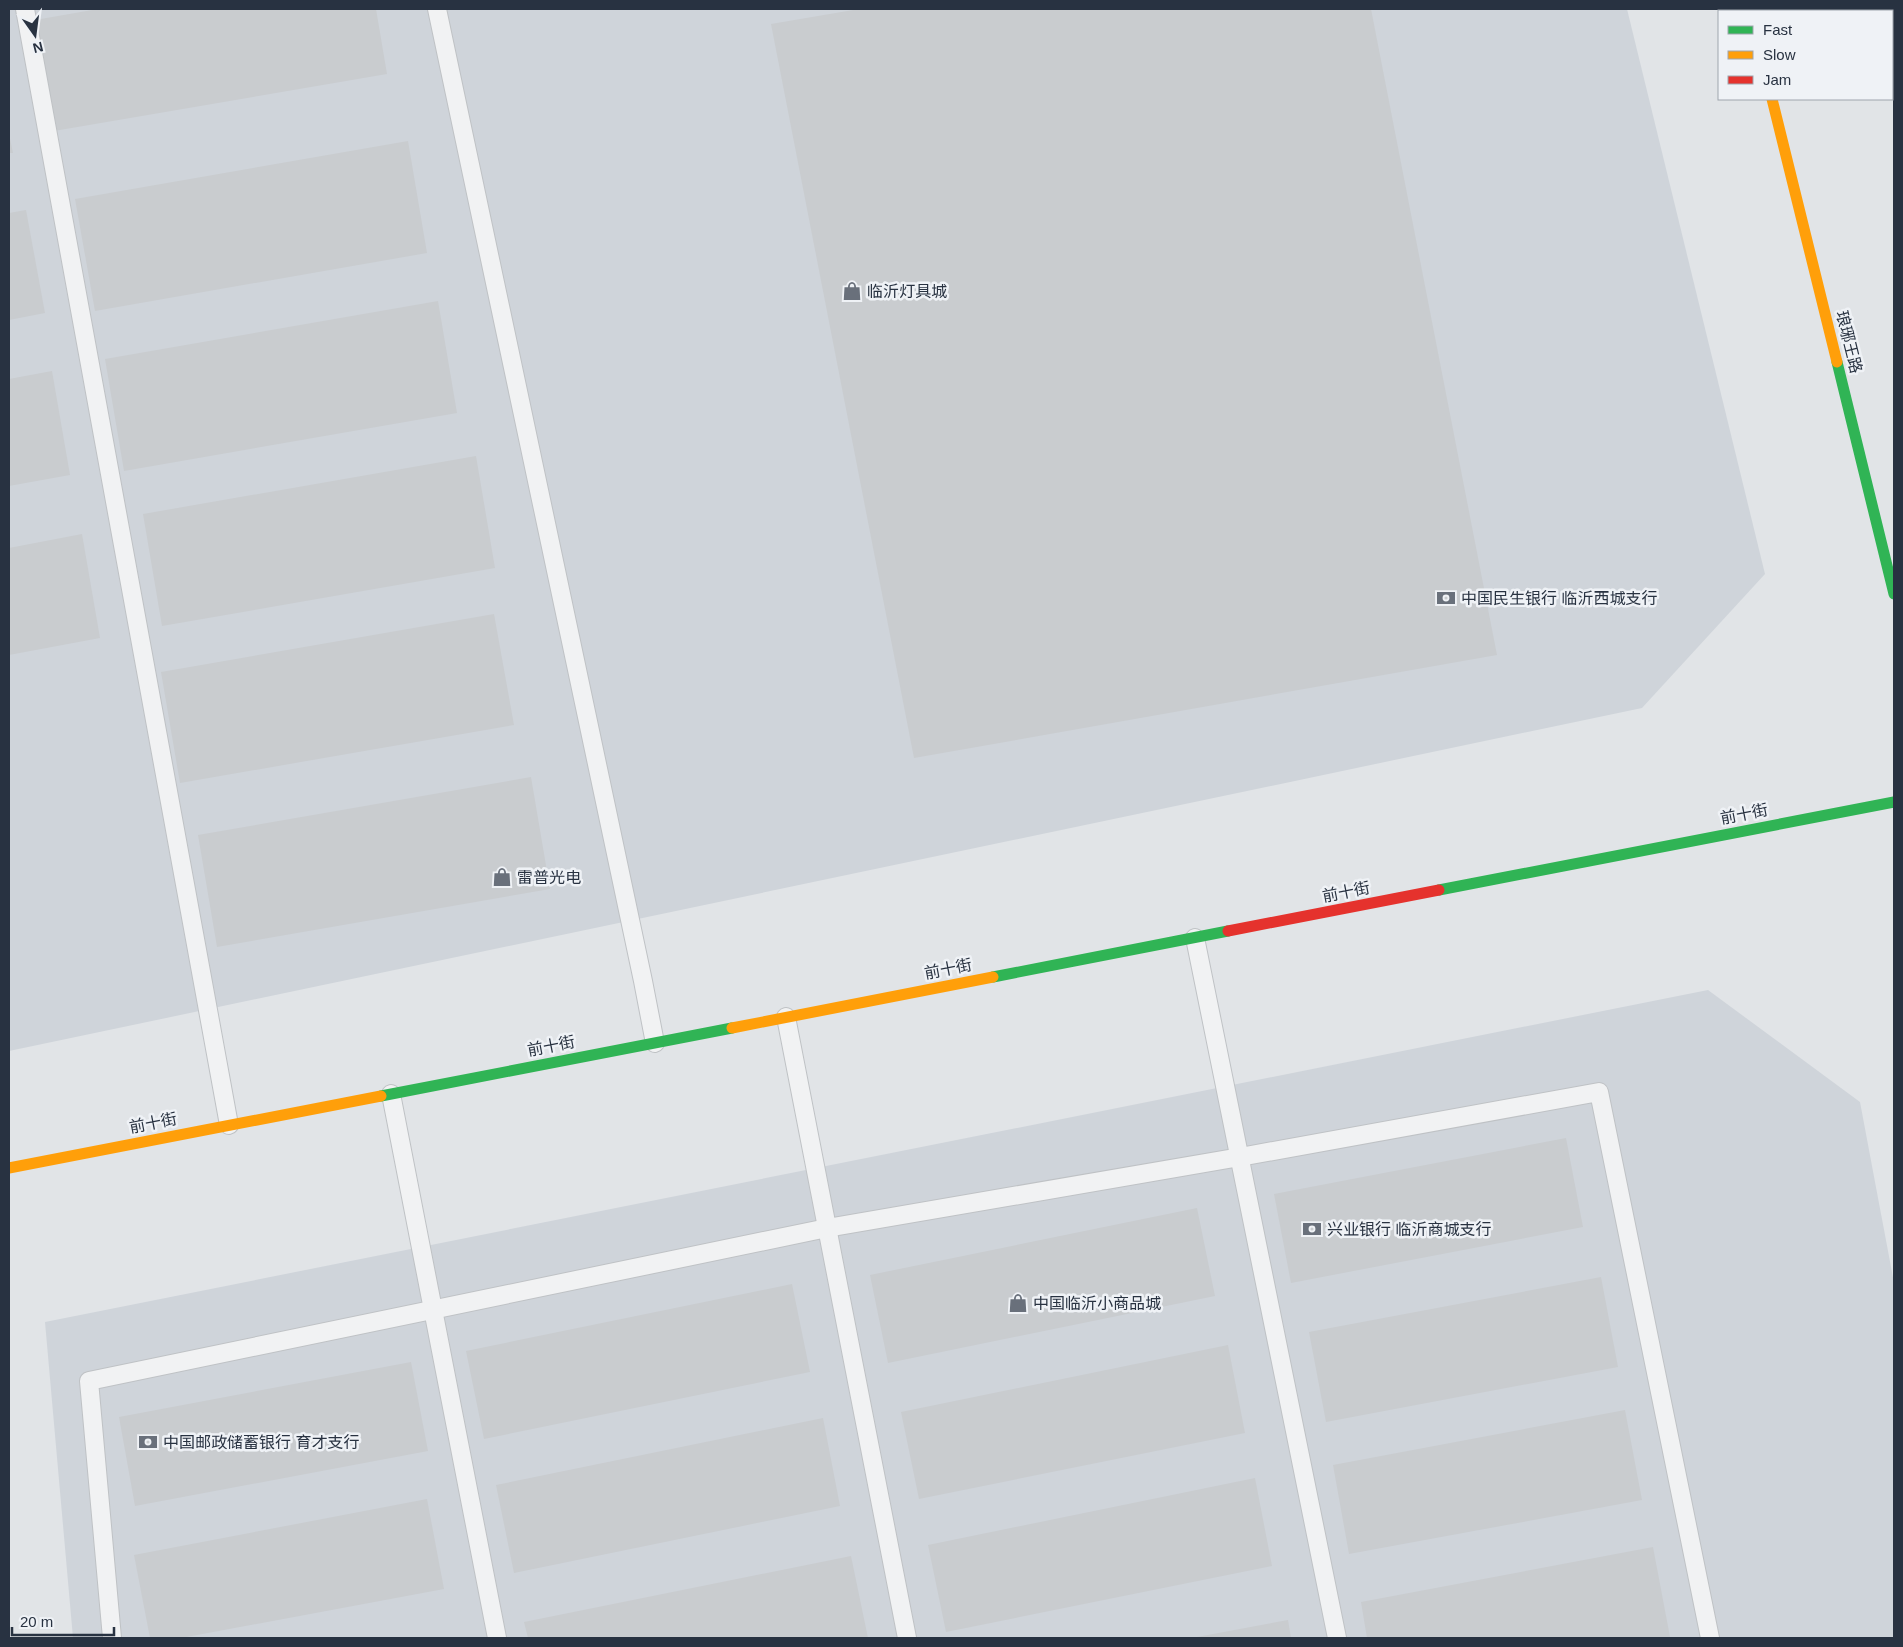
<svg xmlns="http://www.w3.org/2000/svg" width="1903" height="1647" font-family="Arial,'Noto Sans SC',sans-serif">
  <rect width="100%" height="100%" fill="#e1e4e7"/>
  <g fill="#cfd4da">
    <polygon points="9,9 1627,9 1765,574 1642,708 9,1051"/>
    <polygon points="1708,990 1860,1102 1894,1283 1894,1638 73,1638 45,1322"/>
  </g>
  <g fill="#c9cccf">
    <polygon points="98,9 376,9 387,74 54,131 35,20"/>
    <polygon points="859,9 1371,9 1497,655 914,758 771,24"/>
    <polygon points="9,134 13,153 9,153"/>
    <polygon points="408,141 427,253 95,311 75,199"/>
    <polygon points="26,210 45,313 9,320 9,213"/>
    <polygon points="438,301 457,413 124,471 105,359"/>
    <polygon points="52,371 70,475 9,486 9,379"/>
    <polygon points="476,456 495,568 162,626 143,514"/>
    <polygon points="82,534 100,638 9,655 9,548"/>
    <polygon points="494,614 514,725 180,783 161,672"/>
    <polygon points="531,777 550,889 217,947 198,835"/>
    <polygon points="1566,1138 1583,1227 1291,1283 1274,1194"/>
    <polygon points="1197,1208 1215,1296 888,1363 870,1275"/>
    <polygon points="1601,1277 1618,1367 1326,1422 1309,1332"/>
    <polygon points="792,1284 810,1372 484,1439 466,1351"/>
    <polygon points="1228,1345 1245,1433 919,1499 901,1412"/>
    <polygon points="411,1362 428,1451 135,1506 119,1417"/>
    <polygon points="1625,1410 1642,1500 1349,1554 1333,1465"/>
    <polygon points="823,1418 840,1506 514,1573 496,1485"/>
    <polygon points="1255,1478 1272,1566 946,1632 928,1545"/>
    <polygon points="427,1499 444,1589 181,1638 150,1638 134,1555"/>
    <polygon points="1653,1547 1670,1637 1367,1638 1361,1602"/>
    <polygon points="851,1556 868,1638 528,1638 524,1622"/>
    <polygon points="1288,1620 1291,1638 1197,1638 1197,1637"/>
  </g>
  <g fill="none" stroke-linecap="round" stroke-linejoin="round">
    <g stroke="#bfc2c5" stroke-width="20">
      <g id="lane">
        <polyline points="25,9 229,1125"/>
        <polyline points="437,9 643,981 655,1043"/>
        <polyline points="1195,938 1337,1638"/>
        <polyline points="786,1017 907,1638"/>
        <polyline points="391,1094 497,1638"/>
        <polyline points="112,1638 89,1381 827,1228 1240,1157 1599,1092 1710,1638"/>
      </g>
    </g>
    <use href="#lane" stroke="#f1f2f3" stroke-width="18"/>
    <g stroke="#30b455" stroke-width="11">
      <polyline points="1837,362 1894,594"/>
      <polyline points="1439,890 1894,802"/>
      <polyline points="993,977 1228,931"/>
      <polyline points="381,1096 732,1028"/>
    </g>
    <g stroke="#ff9f0a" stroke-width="11">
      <polyline points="1750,9 1750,11"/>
      <polyline points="1772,99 1837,362"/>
      <polyline points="732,1028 993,977"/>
      <polyline points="9,1168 381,1096"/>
    </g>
    <polyline stroke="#e5322d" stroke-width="11" points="1228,931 1439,890"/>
  </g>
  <defs>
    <g id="shop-bare" transform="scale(1.5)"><path d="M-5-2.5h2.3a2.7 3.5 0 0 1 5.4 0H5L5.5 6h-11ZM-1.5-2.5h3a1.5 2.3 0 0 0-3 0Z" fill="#69707b" stroke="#eff2f6" stroke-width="2.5" paint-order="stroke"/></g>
    <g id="bank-bare" transform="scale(1.5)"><path d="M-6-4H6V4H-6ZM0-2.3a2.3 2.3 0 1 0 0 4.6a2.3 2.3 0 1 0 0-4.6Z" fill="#69707b" stroke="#eff2f6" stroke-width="2.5" paint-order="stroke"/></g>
  </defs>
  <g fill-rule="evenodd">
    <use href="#shop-bare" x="852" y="291"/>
    <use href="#bank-bare" x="1446" y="598"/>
    <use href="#shop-bare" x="502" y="877"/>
    <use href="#bank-bare" x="1312" y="1229"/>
    <use href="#shop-bare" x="1018" y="1303"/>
    <use href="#bank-bare" x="148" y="1442"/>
  </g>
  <g text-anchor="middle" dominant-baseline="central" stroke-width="5" stroke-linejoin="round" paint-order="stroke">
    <g font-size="16" fill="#283241" stroke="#eff2f6" text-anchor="start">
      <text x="867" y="291">临沂灯具城</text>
      <text x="1461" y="598">中国民生银行 临沂西城支行</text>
      <text x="517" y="877">雷普光电</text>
      <text x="1327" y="1229">兴业银行 临沂商城支行</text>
      <text x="1033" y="1303">中国临沂小商品城</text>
      <text x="163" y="1442">中国邮政储蓄银行 育才支行</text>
    </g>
    <g font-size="16" fill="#283241" stroke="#eff2f6">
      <text transform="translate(1849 342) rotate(76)">琅琊王路</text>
      <text transform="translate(1744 814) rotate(-11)">前十街</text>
      <text transform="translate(1346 892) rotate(-11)">前十街</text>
      <text transform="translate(948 969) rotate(-11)">前十街</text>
      <text transform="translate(551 1046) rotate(-11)">前十街</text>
      <text transform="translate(153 1123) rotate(-11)">前十街</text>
    </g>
  </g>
  <rect width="1903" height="1647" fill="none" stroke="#283241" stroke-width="20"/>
  <rect x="1718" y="10" width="175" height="90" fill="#eff2f6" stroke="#9fa5ae"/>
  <rect x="1728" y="26" width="25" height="8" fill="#30b455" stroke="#9fa5ae"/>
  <text x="1763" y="35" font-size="15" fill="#283241">Fast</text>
  <rect x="1728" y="51" width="25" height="8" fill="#ff9f0a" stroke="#9fa5ae"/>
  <text x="1763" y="60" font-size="15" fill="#283241">Slow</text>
  <rect x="1728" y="76" width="25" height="8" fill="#e5322d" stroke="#9fa5ae"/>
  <text x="1763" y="85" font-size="15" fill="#283241">Jam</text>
  <g transform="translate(35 35) rotate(166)" stroke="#eff2f6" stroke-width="4" paint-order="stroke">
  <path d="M0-4L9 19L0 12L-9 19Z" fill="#283241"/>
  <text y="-8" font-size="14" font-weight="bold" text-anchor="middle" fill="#283241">N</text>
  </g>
  <path d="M12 1627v8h102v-8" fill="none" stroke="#283241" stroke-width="2.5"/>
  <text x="20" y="1627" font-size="15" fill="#283241" stroke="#eff2f6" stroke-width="4" paint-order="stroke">20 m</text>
</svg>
